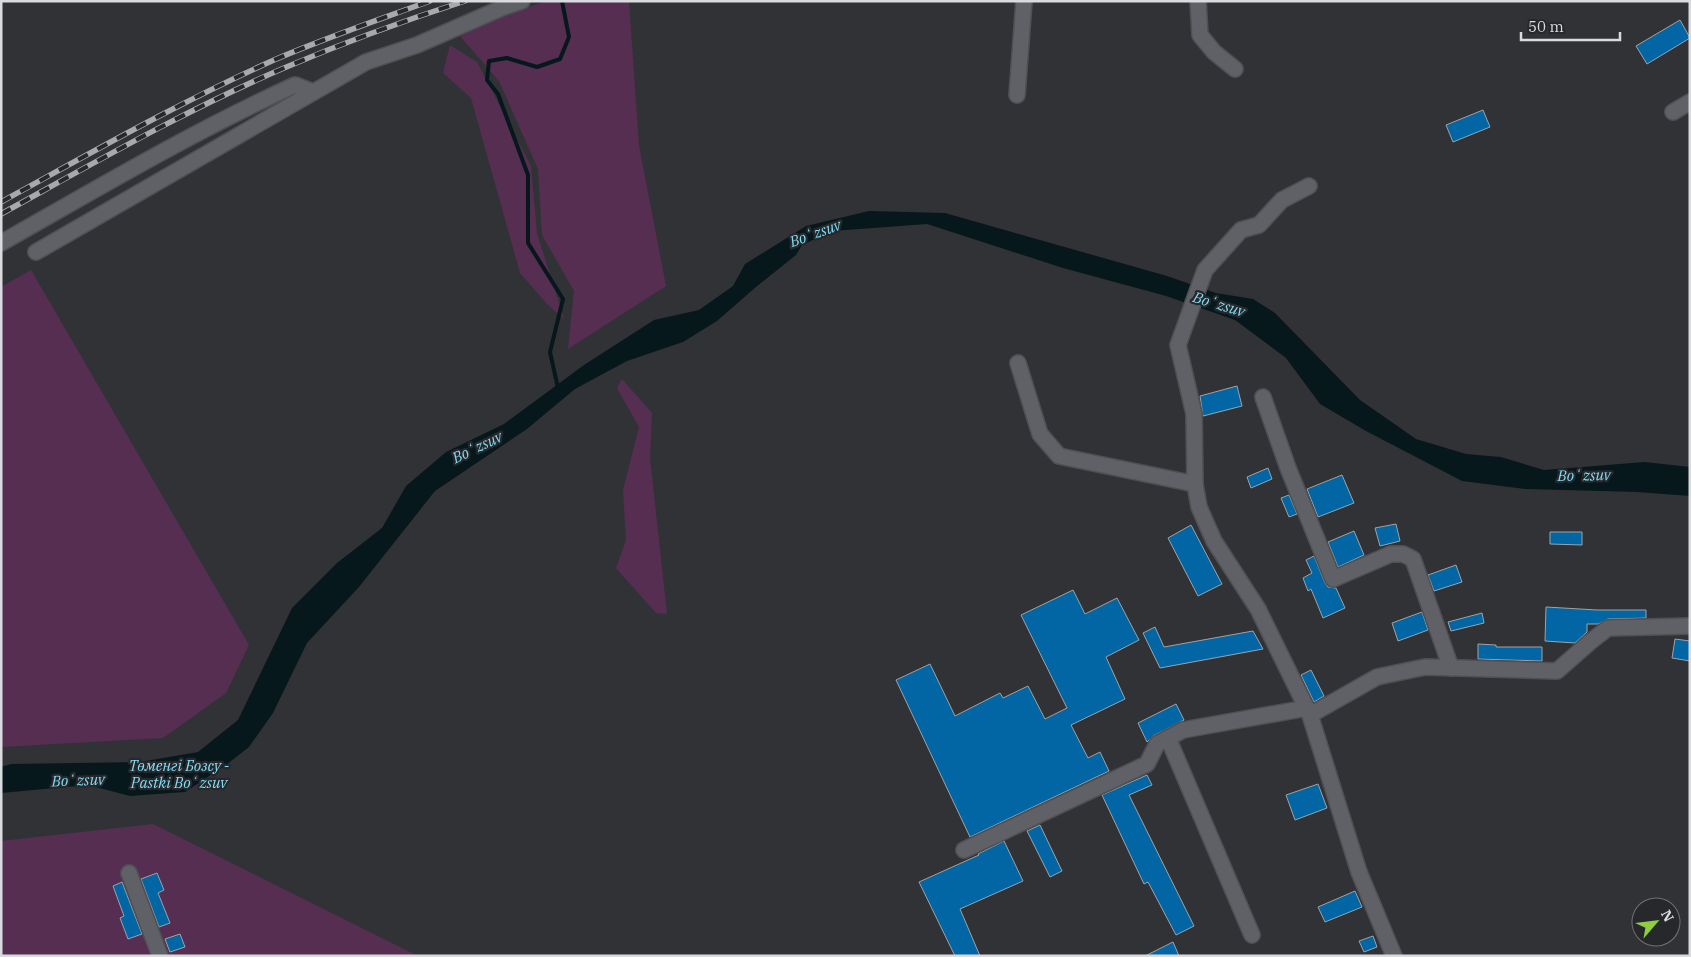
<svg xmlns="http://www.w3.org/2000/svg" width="1691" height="957" font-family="'IBM Plex Serif',serif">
  <rect width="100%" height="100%" fill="#313236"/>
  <g fill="#562e51">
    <polygon points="547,1 629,1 639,146 666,286 568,349 574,291 542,235 538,169 499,81 460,36 518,10"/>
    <polygon points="450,45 477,62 531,166 537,233 564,319 547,304 520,273 471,98 443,73"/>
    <polygon points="31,270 249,645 226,693 163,738 1,747 1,287"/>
    <polygon points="622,379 652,413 650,458 667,614 656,613 616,568 626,540 623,490 639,427 617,388"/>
    <polygon points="153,824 418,956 1,956 1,841"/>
  </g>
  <polygon fill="#07181d" points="869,211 945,213 1167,276 1216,293 1253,299 1275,313 1360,400 1416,439 1466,454 1501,457 1544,470 1645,462 1690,467 1690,496 1637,492 1525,489 1462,481 1366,431 1320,404 1286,358 1235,320 1166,296 1063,268 927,224 833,231 802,245 796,255 756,287 717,321 683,342 627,361 575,389 527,429 435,491 359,587 307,643 273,713 249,747 226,765 185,792 130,796 88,785 1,793 1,767 11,764 140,762 198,752 238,720 292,608 337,563 382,528 406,486 446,452 504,424 584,365 654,320 699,310 733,286 745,264 806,226"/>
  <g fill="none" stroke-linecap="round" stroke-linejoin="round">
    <polyline stroke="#07181d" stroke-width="4" points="558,388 550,352 563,299 528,243 528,175 498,94 487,80 489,61 507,58 537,67 560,59 569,37 562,1"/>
  </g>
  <g fill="#0166a3" stroke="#9fa3a7">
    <polygon points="1680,20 1690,38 1647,64 1636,46"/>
    <polygon points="1483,110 1490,127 1453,142 1446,125"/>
    <polygon points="1237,386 1242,406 1203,416 1200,396"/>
    <polygon points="1268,468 1272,479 1251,488 1247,477"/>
    <polygon points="1342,475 1354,503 1318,517 1307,489"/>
    <polygon points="1289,495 1297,514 1289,517 1281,498"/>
    <polygon points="1396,524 1400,541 1380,546 1375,528"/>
    <polygon points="1191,525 1222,584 1198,596 1168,538"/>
    <polygon points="1354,531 1364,555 1338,567 1328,542"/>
    <polygon points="1550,532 1582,532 1582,545 1550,544"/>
    <polygon points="1314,556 1325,583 1328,587 1336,588 1345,608 1323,618 1311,589 1308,591 1303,578 1312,573 1306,560"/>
    <polygon points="1456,565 1462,582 1434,591 1428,575"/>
    <polygon points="1073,590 1085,614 1117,598 1139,640 1106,657 1125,699 1071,725 1088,758 1100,752 1109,771 970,837 896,680 930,664 955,716 1000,693 1003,698 1028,686 1045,719 1067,708 1021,615"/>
    <polygon points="1546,607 1597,610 1646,610 1646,618 1608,619 1598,624 1587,624 1587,632 1575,643 1545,641"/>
    <polygon points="1422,612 1428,630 1398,641 1392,623"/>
    <polygon points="1482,613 1484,623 1451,631 1448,622"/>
    <polygon points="1155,627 1164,647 1253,631 1263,649 1160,668 1143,633"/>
    <polygon points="1675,639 1690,641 1690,661 1672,658"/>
    <polygon points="1478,644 1496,645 1496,647 1542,647 1542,661 1478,659"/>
    <polygon points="1311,670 1324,696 1314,702 1301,675"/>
    <polygon points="1176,704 1184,720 1153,736 1147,742 1138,723"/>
    <polygon points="1147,775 1152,785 1129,795 1194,926 1176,935 1148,882 1144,884 1102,795"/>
    <polygon points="1318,784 1327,808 1295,820 1286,795"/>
    <polygon points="1040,825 1062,871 1050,877 1027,831"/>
    <polygon points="1004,841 1023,881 960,909 980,956 955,956 919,882 979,855 978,854"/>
    <polygon points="157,873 164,890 158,893 170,923 159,927 141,879"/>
    <polygon points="122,882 142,934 128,939 120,918 124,916 113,886"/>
    <polygon points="1355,891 1362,907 1325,922 1318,907"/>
    <polygon points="180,934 185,947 170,952 165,939"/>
    <polygon points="1373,936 1377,947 1364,952 1359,941"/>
    <polygon points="1173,942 1179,956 1145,956"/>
  </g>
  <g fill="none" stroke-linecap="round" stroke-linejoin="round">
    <g stroke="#4f5053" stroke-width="18">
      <g id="minor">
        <polyline points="1198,1 1200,35 1214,52 1235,69"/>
        <polyline points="1017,95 1024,1"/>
        <polyline points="1673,112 1690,102"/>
        <polyline points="1309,186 1282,200 1259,225 1241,230 1205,270 1178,345 1194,414 1195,484 1199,507 1214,541 1258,609 1310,715 1359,872 1394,956"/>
        <path d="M 1,243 C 98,188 194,131 295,85 L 313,92"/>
        <polyline points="36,252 366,62 417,45 504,7 522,1"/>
        <polyline points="1018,363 1040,434 1059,456 1195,484"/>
        <polyline points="1263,397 1288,468 1333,579 1391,554 1403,554 1413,559 1451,668"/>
        <polyline points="1310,715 1377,677 1425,667 1557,671 1590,642 1608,628 1690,626"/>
        <polyline points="1168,738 1252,935"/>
        <polyline points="964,850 1147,764 1157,744 1183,730 1307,708"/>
        <polyline points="129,873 160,956"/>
      </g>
    </g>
    <use href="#minor" stroke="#606166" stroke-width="15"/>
    <g stroke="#a8a9ad" stroke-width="5.5">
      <g id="rail">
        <path d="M 1,202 C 91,153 180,102 274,60 C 325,38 378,20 430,1"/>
        <path d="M 1,214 C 94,163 186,110 284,68 C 343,43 403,21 465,1"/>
      </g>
    </g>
    <use href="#rail" stroke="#27282c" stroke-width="4" stroke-dasharray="11" stroke-linecap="butt"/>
  </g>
  <g text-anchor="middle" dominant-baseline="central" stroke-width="4.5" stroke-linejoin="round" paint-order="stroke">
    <g font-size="15" font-style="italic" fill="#84dff7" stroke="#27282c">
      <text transform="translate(815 233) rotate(-20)">Boʻzsuv</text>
      <text transform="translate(1219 304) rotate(17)">Boʻzsuv</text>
      <text transform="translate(477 447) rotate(-26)">Boʻzsuv</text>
      <text transform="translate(1584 475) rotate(-1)">Boʻzsuv</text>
      <text x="179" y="765">Төменгі Бозсу -<tspan x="179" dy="17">Pastki Boʻzsuv</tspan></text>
      <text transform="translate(78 780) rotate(-2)">Boʻzsuv</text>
    </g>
  </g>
  <rect width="1691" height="957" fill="none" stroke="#dadbde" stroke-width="5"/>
  <g transform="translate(1656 922) rotate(62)"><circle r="24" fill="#27282c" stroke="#6f7073"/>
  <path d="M0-4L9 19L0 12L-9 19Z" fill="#8fcd41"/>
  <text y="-8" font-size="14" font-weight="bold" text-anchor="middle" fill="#dadbde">N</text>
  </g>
  <path d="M1521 32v8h99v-8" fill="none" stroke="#dadbde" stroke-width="2.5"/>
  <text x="1528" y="32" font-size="15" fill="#dadbde" stroke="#27282c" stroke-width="4" paint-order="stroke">50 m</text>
</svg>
